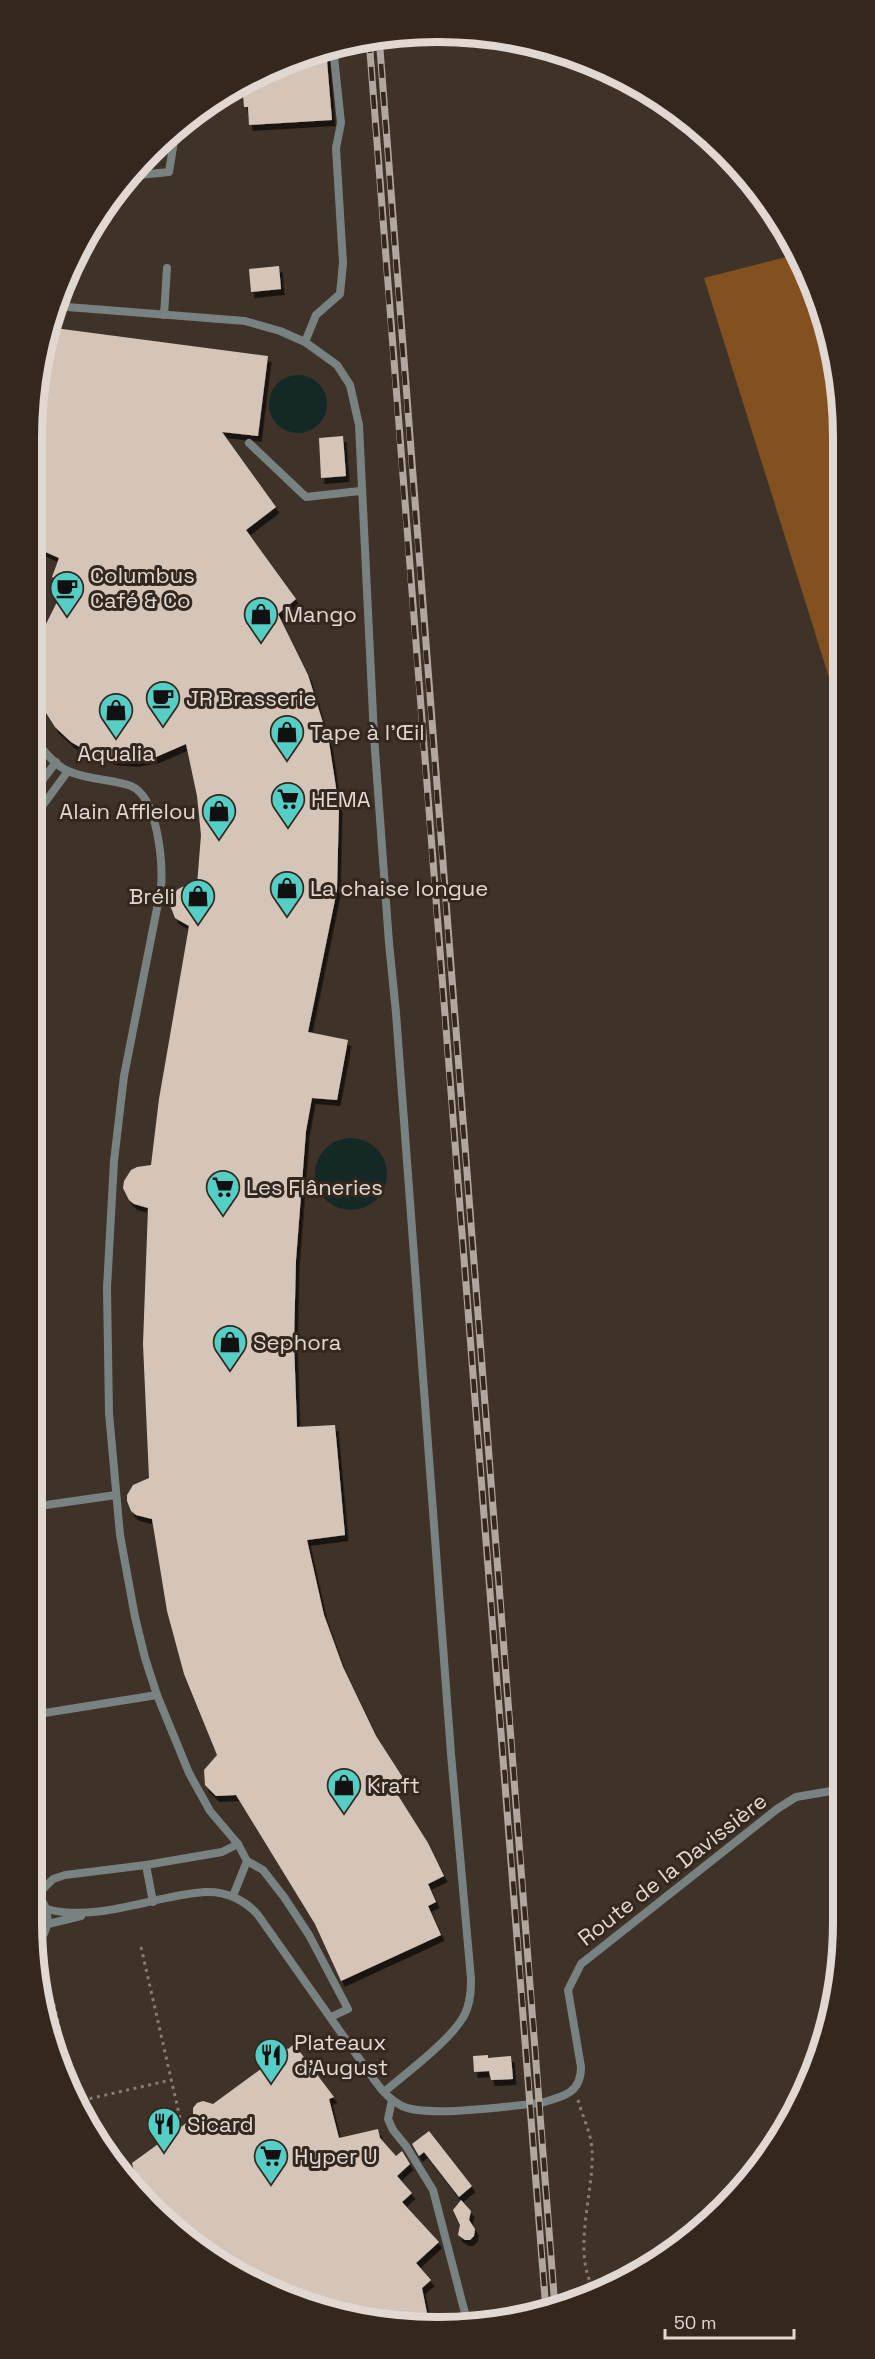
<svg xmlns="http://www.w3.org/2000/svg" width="875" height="2359" font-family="'Space Grotesk',sans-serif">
  <defs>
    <filter id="shadow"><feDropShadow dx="3.5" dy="6" stdDeviation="0" flood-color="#0009"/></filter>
  </defs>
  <rect width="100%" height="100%" fill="#3f3228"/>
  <polygon fill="#835120" points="799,254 840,384 841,703 837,703 704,278"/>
  <g fill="#142826">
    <circle cx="298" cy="404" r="29"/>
    <circle cx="351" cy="1174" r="36"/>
  </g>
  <g fill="#d5c5b9" filter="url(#shadow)">
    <polygon points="326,49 332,120 249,125 248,107 244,107 242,82 307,53"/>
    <polygon points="279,266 281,289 251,292 249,269"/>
    <polygon points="47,327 268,356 258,436 222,432 276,507 246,530 296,599 278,614 308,675 329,742 339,807 337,890 308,1032 348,1040 337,1100 312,1098 306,1131 296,1260 294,1342 297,1427 335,1425 345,1535 307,1540 324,1615 343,1667 376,1736 405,1781 394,1789 428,1843 444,1876 428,1884 436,1902 428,1906 441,1935 341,1981 315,1924 236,1795 216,1796 205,1785 204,1770 217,1755 184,1674 167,1611 152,1519 136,1515 131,1511 127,1501 127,1495 133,1485 149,1478 143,1344 148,1208 134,1204 129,1200 123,1188 124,1181 131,1170 137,1167 151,1165 159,1099 189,926 175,918 170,905 175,891 182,887 197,885 201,835 197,796 186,744 156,757 134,761 112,759 90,753 71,742 55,727 43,708 36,688 33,665 36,644 56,604 72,589 52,577 59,558 32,546 32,438"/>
    <polygon points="343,436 346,476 321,478 319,438"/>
    <polygon points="294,2044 334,2097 329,2099 339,2138 378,2129 380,2138 396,2156 402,2151 410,2164 397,2176 412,2193 402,2202 439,2242 416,2263 431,2280 422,2288 429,2323 384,2324 307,2306 235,2273 140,2196 132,2163 172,2134 176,2127 181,2127 193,2118 193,2108 197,2103 203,2101 213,2104 269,2063 270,2052 274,2047 280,2045 288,2049"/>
    <polygon points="488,2055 488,2058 511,2056 513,2079 491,2080 489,2071 474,2072 473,2056"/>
    <polygon points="429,2131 472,2186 459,2197 424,2152 419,2156 412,2144"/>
    <polygon points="461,2200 471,2211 469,2220 475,2229 474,2236 470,2240 465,2240 458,2235 460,2225 453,2210"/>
  </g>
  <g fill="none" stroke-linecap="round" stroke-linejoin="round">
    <g stroke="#887d74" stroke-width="3" stroke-dasharray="3 4.5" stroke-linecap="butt">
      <polyline points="141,1947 180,2118"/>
      <polyline points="54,2004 76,2104"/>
      <path d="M 578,2100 C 582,2115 591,2133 592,2149 C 595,2193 569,2256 597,2294"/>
      <polyline points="75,2102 171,2080"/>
    </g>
    <g stroke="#788281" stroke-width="8">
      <polyline points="160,142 174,141 193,116"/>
      <polyline points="128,176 169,172 174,141"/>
      <path d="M 55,306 L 245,321 L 280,331 L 305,342 L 337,365 L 350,385 L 359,425 L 374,736 L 389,943 L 396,1013 L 451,1754 L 471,1979 C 471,1993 470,2007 462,2019 C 448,2042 405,2074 384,2092"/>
      <polyline points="164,315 167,268"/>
      <polyline points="305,342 316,315 340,294 343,263 336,148 341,123 333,47"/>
      <polyline points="249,443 306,497 360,491"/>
      <path d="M 32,737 C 42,748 54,765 68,771 C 88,780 112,779 131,786 C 158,797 163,863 161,888 L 124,1076 L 114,1161 L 107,1288 L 109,1413 L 120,1535 L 135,1617 L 145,1658 L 157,1695 L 189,1773 L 210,1811 L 238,1844 L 222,1852 L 146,1865 L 65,1875 L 53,1879 L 37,1895"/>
      <polyline points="32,794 56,762"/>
      <polyline points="32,820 68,771"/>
      <polyline points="32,1507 116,1495"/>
      <polyline points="32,1715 157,1695"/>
      <polyline points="247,1861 263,1870 284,1897 309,1935 348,2009 331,2017"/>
      <polyline points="146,1865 153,1902"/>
      <path d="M 32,1892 C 51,1902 53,1931 35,1944"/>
      <polyline points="233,1896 247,1861 238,1844"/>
      <path d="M 47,1909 C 97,1923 155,1895 205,1892 C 226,1891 245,1900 258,1915 L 375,2081 C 382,2091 390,2100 402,2106 C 428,2118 508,2106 540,2103 C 562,2097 581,2094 581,2067 L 568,1990 L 581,1964 L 777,1809 L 796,1797 L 843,1789"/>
      <polyline points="48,1924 81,1916"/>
      <polyline points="392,2100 388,2119 393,2130 406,2146 433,2190 467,2321"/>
    </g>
    <g stroke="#b0a79f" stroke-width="7">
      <g id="rail">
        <path d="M 379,36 C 435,794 498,1551 555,2308"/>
        <path d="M 369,39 C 425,796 489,1553 546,2311"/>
      </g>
    </g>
    <use href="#rail" stroke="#34281e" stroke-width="4.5" stroke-dasharray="14" stroke-linecap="butt"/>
  </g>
  <defs>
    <g id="cafe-pin" transform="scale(1.725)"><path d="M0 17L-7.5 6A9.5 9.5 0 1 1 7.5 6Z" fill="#55cec5" stroke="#34281e"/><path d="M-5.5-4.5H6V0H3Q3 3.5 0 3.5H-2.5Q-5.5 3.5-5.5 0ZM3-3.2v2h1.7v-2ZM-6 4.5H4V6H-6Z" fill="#111"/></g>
    <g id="shop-pin" transform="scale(1.725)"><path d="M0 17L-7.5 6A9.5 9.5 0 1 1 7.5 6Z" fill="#55cec5" stroke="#34281e"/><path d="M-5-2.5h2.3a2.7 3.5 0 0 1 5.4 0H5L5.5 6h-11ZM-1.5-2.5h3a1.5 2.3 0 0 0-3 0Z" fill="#111"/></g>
    <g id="supermarket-pin" transform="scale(1.725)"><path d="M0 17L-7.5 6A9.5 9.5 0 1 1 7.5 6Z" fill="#55cec5" stroke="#34281e"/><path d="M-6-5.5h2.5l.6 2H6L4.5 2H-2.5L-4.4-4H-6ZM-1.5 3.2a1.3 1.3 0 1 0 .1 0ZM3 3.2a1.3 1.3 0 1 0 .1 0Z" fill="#111"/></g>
    <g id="restaurant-pin" transform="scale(1.725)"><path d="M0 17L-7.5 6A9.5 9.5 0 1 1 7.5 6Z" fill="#55cec5" stroke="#34281e"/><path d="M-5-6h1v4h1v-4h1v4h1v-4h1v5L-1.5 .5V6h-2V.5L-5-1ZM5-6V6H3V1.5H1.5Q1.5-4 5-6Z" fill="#111"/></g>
  </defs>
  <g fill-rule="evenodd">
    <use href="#cafe-pin" x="67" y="588"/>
    <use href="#shop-pin" x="261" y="614"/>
    <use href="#cafe-pin" x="163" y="698"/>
    <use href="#shop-pin" x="116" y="710"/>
    <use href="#shop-pin" x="287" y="732"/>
    <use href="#supermarket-pin" x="288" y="799"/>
    <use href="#shop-pin" x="219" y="811"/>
    <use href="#shop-pin" x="287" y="888"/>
    <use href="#shop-pin" x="198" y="896"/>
    <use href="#supermarket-pin" x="223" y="1187"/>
    <use href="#shop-pin" x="230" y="1342"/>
    <use href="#shop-pin" x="344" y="1785"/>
    <use href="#restaurant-pin" x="271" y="2055"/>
    <use href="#restaurant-pin" x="164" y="2124"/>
    <use href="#supermarket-pin" x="271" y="2156"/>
  </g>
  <g text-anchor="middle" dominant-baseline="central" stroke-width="6" stroke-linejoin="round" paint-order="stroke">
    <g font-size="22" fill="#e0d8d1" stroke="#34281e" text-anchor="start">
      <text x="90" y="575">Columbus<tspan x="90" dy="25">Café &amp; Co</tspan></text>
      <text x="284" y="614">Mango</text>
      <text x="186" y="698">JR Brasserie</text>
      <text x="310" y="732">Tape à l'Œil</text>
      <text x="116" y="753" text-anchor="middle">Aqualia</text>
      <text x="311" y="799">HEMA</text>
      <text x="196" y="811" text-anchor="end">Alain Afflelou</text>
      <text x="310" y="888">La chaise longue</text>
      <text x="175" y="896" text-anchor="end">Bréli</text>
      <text x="246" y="1187">Les Flâneries</text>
      <text x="253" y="1342">Sephora</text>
      <text x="367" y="1785">Kraft</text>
      <text x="294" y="2042">Plateaux<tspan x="294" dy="25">d'August</tspan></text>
      <text x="187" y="2124">Sicard</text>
      <text x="294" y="2156">Hyper U</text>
    </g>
    <g font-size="22" fill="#e0d8d1" stroke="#34281e">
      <text transform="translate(672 1869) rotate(-38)">Route de la Davissière</text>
    </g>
  </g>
  <path d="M0 0H875V2359H0ZM437 42H438A395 395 0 0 1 833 437V1922A395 395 0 0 1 438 2317H437A395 395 0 0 1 42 1922V437A395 395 0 0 1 437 42Z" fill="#34281e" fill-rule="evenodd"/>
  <path fill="none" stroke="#e0d8d1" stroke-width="8" d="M437 42H438A395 395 0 0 1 833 437V1922A395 395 0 0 1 438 2317H437A395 395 0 0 1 42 1922V437A395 395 0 0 1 437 42Z"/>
  <path d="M665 2329v9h129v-9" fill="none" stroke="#e0d8d1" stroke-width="3"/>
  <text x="674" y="2329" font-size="18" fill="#e0d8d1" stroke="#34281e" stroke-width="4.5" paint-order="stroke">50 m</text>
</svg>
